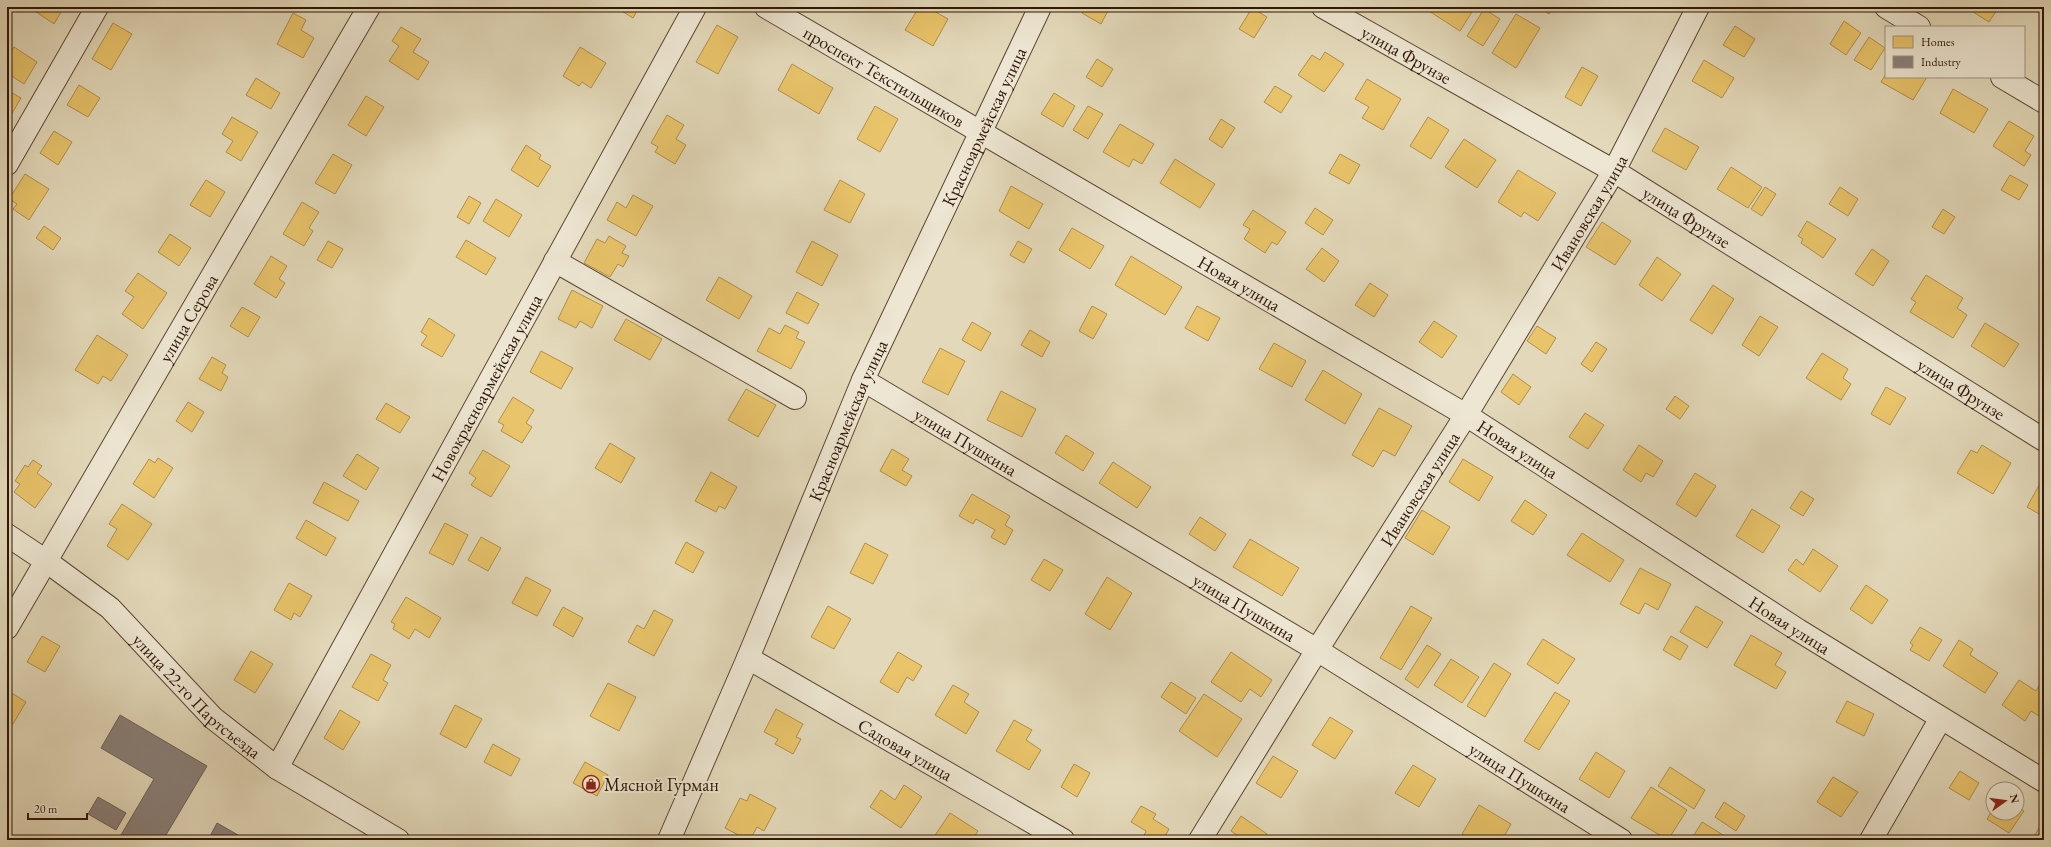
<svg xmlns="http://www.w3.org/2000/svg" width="2051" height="847" font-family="'EB Garamond',serif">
  <rect width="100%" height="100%" fill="#e3d9ba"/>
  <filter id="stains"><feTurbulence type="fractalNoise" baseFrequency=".005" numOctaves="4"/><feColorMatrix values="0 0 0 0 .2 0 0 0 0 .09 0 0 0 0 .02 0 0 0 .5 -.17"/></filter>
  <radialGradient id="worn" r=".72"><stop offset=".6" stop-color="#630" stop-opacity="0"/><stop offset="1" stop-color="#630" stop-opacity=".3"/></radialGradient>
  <g fill="#e9c46a" stroke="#b1904c">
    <polygon points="29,7 64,7 54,24"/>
    <polygon points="615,7 639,7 633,18"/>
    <polygon points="919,7 927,7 948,19 933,46 905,30"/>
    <polygon points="1086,7 1110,7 1101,24 1082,13"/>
    <polygon points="1432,7 1464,7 1472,12 1460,31 1429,11"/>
    <polygon points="1537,7 1554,7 1549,14"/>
    <polygon points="1965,7 1999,7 1989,22"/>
    <polygon points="1252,8 1267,17 1254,38 1239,29"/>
    <polygon points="1484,9 1500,19 1483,46 1467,36"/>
    <polygon points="293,13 306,20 301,30 314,38 303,58 277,44"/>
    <polygon points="1516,14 1540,28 1516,68 1492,53"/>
    <polygon points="1844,21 1861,33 1846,55 1830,44"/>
    <polygon points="113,23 132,34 111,70 92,59"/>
    <polygon points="717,25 738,37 718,74 696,62"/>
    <polygon points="1735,26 1755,39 1744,57 1723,45"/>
    <polygon points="401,27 421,39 413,52 429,62 418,80 389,61 399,46 392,41"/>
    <polygon points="1869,37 1885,48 1871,70 1854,60"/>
    <polygon points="14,47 37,62 24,84 7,73 7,58"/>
    <polygon points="580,47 606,63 591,88 582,82 579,86 563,76"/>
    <polygon points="1325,52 1344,64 1324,92 1298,75 1312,55 1320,60"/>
    <polygon points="1097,59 1113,69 1102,87 1086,77"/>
    <polygon points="1704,60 1734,78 1722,98 1692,81"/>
    <polygon points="792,64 833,88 819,114 778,90"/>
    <polygon points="1582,67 1598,76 1581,106 1565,97"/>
    <polygon points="1886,74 1886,77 1927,77 1913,100 1881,82"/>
    <polygon points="256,78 280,93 271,109 246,95"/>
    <polygon points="1367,79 1401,99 1383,130 1362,118 1369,107 1355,99"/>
    <polygon points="79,85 100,98 88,117 67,105"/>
    <polygon points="1275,86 1292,96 1281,113 1264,102"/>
    <polygon points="1953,89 1988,109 1974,133 1940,113"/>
    <polygon points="7,90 21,98 7,122"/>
    <polygon points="1054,93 1075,106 1063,127 1041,114"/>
    <polygon points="366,96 384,107 366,136 348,125"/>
    <polygon points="875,106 898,119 880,152 857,139"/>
    <polygon points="1088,106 1103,114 1088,139 1073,130"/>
    <polygon points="667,115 684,125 676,139 686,145 675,164 655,152 658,147 651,143"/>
    <polygon points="232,117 258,132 241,161 226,152 233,141 222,134"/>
    <polygon points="1428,117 1449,130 1431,159 1410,146"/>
    <polygon points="1221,119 1235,128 1222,148 1209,139"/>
    <polygon points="2009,121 2034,136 2025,151 2031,155 2024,166 1993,146"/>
    <polygon points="1120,124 1154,144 1142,164 1133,159 1129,167 1103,152"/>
    <polygon points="1665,128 1699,147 1686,170 1652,151"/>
    <polygon points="54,131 72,142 58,165 40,153"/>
    <polygon points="1464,139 1496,160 1477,188 1445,167"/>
    <polygon points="526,145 541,155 539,159 551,166 538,187 511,170"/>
    <polygon points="333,154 352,165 335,194 315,183"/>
    <polygon points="1340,154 1360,165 1349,184 1329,173"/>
    <polygon points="1175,159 1215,184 1200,208 1160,183"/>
    <polygon points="1731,167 1762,187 1748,208 1717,189"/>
    <polygon points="1518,170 1556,193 1538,221 1524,212 1521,217 1498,202"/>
    <polygon points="25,174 49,189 29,220 13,209 17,204 9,199"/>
    <polygon points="2010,175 2028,185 2019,200 2001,190"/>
    <polygon points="206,180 225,192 210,217 190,205"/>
    <polygon points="840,180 865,194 850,223 824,210"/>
    <polygon points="1011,186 1043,204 1029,229 999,211"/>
    <polygon points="1765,187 1776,194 1762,216 1751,209"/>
    <polygon points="1840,187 1858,199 1848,216 1829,204"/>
    <polygon points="633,195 653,206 636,236 607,220 617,202 626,208"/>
    <polygon points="469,196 481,203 469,224 457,217"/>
    <polygon points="496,199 522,215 509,237 483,221"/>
    <polygon points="302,202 319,212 309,228 313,231 304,246 283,234"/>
    <polygon points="1315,208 1333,220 1323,235 1305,223"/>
    <polygon points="1943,209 1955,217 1944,234 1932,227"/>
    <polygon points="1253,210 1286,232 1277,245 1272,242 1265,253 1244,239 1250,229 1243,225"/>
    <polygon points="1807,221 1836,239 1823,258 1801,243 1803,239 1798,236"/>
    <polygon points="1602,222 1631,241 1615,265 1586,247"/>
    <polygon points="44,226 61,238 53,250 36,238"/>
    <polygon points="1072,228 1104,246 1090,269 1059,250"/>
    <polygon points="170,234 191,248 179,266 158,252"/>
    <polygon points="609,236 626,246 622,253 629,256 623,267 618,264 610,277 584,263 597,239 605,243"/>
    <polygon points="466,240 496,258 486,275 456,257"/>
    <polygon points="328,241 343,249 332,268 317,260"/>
    <polygon points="812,241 838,255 822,286 796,272"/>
    <polygon points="1018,241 1032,249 1024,263 1010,255"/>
    <polygon points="1322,248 1339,261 1324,282 1306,269"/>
    <polygon points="1872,249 1889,261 1873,286 1855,274"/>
    <polygon points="271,256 287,266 279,279 285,283 276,298 254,284"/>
    <polygon points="1131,256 1182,287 1165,315 1115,285"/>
    <polygon points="1657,257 1681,274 1662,301 1639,285"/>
    <polygon points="138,273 167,293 143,329 122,314 134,297 125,291"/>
    <polygon points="1926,275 1963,298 1957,308 1967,315 1953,338 1910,312 1916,302 1911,299"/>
    <polygon points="719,277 752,296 739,319 706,300"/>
    <polygon points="1370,283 1388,295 1374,317 1355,305"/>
    <polygon points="1713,285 1734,299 1712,334 1690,320"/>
    <polygon points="572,290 603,306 592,328 580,321 576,328 558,319"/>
    <polygon points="797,292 819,304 808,324 786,313"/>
    <polygon points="1092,306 1107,314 1093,339 1079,331"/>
    <polygon points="1197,306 1220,318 1208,341 1185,328"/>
    <polygon points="242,307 260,317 248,337 230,326"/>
    <polygon points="1760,316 1778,327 1759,356 1742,345"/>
    <polygon points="429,318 455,335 442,357 421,345 427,336 421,332"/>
    <polygon points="626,319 662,339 650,360 614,340"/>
    <polygon points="1434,321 1457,336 1442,358 1419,342"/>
    <polygon points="972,322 991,333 981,351 962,340"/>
    <polygon points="1985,323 2019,344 2004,367 1971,346"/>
    <polygon points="785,325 799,332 796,338 805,342 791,369 757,351 769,328 780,334"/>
    <polygon points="1537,326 1556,338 1546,354 1527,341"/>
    <polygon points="1030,330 1050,342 1042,357 1021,345"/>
    <polygon points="97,335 128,355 111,381 103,376 98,384 75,370"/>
    <polygon points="1596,342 1607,349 1592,372 1581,364"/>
    <polygon points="1274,343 1306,361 1292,387 1259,369"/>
    <polygon points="940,348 965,361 948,395 922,382"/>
    <polygon points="541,351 573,368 561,389 530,372"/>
    <polygon points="1822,353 1848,369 1843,378 1851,384 1841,400 1806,378"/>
    <polygon points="212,357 226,365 222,373 228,377 221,391 199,379"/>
    <polygon points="1323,370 1362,394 1345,424 1305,400"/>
    <polygon points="1513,374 1531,387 1519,405 1501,392"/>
    <polygon points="1886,387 1906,398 1890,425 1871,414"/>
    <polygon points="746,389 776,405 758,437 728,420"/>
    <polygon points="1001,391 1036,409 1022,437 987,420"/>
    <polygon points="1675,396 1689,406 1680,419 1666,409"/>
    <polygon points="513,397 534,410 526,423 532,427 522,443 501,431 504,425 498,422"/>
    <polygon points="188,402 204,412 192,432 176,421"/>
    <polygon points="386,403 410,417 400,433 376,419"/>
    <polygon points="1379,408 1412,426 1395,456 1383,450 1373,467 1352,455"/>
    <polygon points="1585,413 1604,425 1588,449 1569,437"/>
    <polygon points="1066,435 1094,453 1083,471 1055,453"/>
    <polygon points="610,443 635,458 621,483 595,468"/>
    <polygon points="1639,445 1663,461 1653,477 1646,473 1641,482 1623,470"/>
    <polygon points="1982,445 2011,463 1993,494 1957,473 1971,450 1977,453"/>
    <polygon points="892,449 909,459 902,470 912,476 906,486 880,471"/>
    <polygon points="483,450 510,466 491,497 471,485 476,478 469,473"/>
    <polygon points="357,454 379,468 366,490 343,476"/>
    <polygon points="158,458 173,468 154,498 133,484 149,459 155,463"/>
    <polygon points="1463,459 1493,477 1479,501 1449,482"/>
    <polygon points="33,460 42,466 37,473 52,484 35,508 14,492 20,484 15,481 25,465 28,467"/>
    <polygon points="1113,462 1151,487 1137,508 1099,483"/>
    <polygon points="711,472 737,487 725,509 719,506 716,512 695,501"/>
    <polygon points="1695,473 1716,486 1696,517 1676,504"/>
    <polygon points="2042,480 2044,481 2044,517 2027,507"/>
    <polygon points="324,482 359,501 348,521 313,503"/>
    <polygon points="1801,491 1814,499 1803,516 1790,508"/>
    <polygon points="972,494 1010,516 1005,525 1013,530 1005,545 991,537 995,530 976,519 973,524 959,516"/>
    <polygon points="1525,500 1547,515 1533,535 1511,521"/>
    <polygon points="122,504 152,524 128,560 107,546 117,529 109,524"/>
    <polygon points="1752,509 1780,526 1763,553 1736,536"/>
    <polygon points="1422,510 1450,527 1433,555 1405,538"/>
    <polygon points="1200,517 1226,534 1215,551 1189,534"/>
    <polygon points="306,520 336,538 326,556 296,538"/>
    <polygon points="445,523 468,535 453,565 429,553"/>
    <polygon points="1582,533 1624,560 1610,582 1567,555"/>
    <polygon points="481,537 501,548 488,571 468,560"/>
    <polygon points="1250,539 1299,568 1282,596 1233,567"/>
    <polygon points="686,542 704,552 693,573 675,563"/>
    <polygon points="865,543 888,555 873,584 850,573"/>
    <polygon points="1813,549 1838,566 1820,592 1788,570 1796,559 1803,565"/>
    <polygon points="1044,559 1063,570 1050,591 1031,580"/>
    <polygon points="1640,568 1671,584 1658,610 1645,603 1639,614 1620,604"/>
    <polygon points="526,577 551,590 537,616 512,603"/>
    <polygon points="1107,577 1132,593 1110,630 1085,614"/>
    <polygon points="289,583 312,596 300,617 294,613 291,620 274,610"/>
    <polygon points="1866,585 1888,600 1872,624 1850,609"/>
    <polygon points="406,597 441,618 429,638 415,629 409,639 393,629 395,624 391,622"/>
    <polygon points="828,606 851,619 834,649 811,637"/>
    <polygon points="1411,606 1432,618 1401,670 1380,658"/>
    <polygon points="1696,606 1723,622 1707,648 1680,632"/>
    <polygon points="563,607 583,618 573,637 553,625"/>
    <polygon points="654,610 673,620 654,656 628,642 637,625 644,629"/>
    <polygon points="1920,627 1942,640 1929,661 1910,650 1913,645 1910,643"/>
    <polygon points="1751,635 1782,653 1775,665 1786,672 1776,689 1734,665"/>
    <polygon points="42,636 60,646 45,672 27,662"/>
    <polygon points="1671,636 1688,646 1680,660 1663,650"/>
    <polygon points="1543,639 1575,659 1558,684 1527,664"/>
    <polygon points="1959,640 1973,649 1970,655 1998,673 1985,693 1943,666"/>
    <polygon points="1427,645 1441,654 1418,688 1405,679"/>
    <polygon points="251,651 273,664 255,693 234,680"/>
    <polygon points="898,652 922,666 913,681 907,677 898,693 880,682"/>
    <polygon points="1231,652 1272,680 1261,697 1250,689 1241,702 1211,682"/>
    <polygon points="371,654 391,665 383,680 388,683 378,701 352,687"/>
    <polygon points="1451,659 1479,677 1462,703 1434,685"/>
    <polygon points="1494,663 1511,674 1485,717 1467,706"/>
    <polygon points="2019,680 2036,691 2041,682 2044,684 2044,709 2039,716 2031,711 2025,721 2002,705"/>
    <polygon points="1171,682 1196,698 1186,714 1161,697"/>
    <polygon points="608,683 636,697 619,731 590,716"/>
    <polygon points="953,685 969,694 964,702 979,712 966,734 935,715"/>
    <polygon points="10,692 26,702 13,724 7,720 7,697"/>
    <polygon points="1555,692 1570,701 1539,750 1524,741"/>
    <polygon points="1204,694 1242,719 1217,757 1179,731"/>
    <polygon points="1847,701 1874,714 1864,736 1836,722"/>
    <polygon points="455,705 482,719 466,748 440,734"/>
    <polygon points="776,709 803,724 796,737 801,739 793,754 775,744 778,739 764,732"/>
    <polygon points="340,710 360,722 343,750 324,738"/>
    <polygon points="1330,717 1353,731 1335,759 1312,745"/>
    <polygon points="1014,720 1032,730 1026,740 1041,750 1029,770 996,751"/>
    <polygon points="493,744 520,759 511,776 484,762"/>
    <polygon points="1596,752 1625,771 1609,798 1579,779"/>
    <polygon points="1273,756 1298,771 1281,798 1256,783"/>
    <polygon points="585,762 608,775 597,796 573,783"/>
    <polygon points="1074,764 1090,773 1077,797 1061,787"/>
    <polygon points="1413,765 1436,779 1419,807 1395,793"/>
    <polygon points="1670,767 1705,790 1694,809 1658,786"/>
    <polygon points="1960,771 1979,783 1969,800 1949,788"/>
    <polygon points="1833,777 1858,792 1841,817 1817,802"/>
    <polygon points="904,785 922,797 901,828 870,807 881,790 895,800"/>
    <polygon points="1651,787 1687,810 1668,840 1631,818"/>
    <polygon points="750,794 776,808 764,831 757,827 750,840 748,840 725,828 740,798 747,801"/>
    <polygon points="1724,802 1745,816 1736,831 1715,817"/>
    <polygon points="1479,805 1511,824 1502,840 1473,840 1462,834"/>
    <polygon points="1141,806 1156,814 1153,819 1169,829 1163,840 1142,840 1146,831 1131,822"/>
    <polygon points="2017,807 2024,811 2009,833 1987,819 1993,809 1993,813 2017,813"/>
    <polygon points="950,813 978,831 972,840 939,840 934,837"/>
    <polygon points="1241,816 1267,834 1262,840 1244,840 1231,831"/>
    <polygon points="1702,822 1728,838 1726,840 1691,840"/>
    <polygon points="2042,823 2044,825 2044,840 2032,840"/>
  </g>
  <g fill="#8a817c" stroke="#6f6158">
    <polygon points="120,715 207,766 163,840 118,840 154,779 101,748"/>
    <polygon points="98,797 126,813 116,830 88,814"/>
    <polygon points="217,823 245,839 245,840 208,840"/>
  </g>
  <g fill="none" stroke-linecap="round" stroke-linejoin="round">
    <g stroke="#5c4732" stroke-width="24">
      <g id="minor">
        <path id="s1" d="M 766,7 L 1466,415 L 1798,630 L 2044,781"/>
        <path id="s2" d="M 1323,7 L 1614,171 L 2044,440"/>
        <polyline points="1886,7 1919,27"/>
        <polyline points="2002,77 2044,102"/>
        <polyline points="7,164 97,7"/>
        <polyline points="555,261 795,398"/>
        <path id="s3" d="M 863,380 L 1317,650 L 1621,840"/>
        <path id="s4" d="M 7,535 L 46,561 L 110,608 L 213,718 L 277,768 L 398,840"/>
        <path id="s5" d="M 7,628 L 369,7"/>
        <path id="s6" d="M 748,658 L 1063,840"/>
        <path id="s7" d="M 277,768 L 695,7"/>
        <path id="s8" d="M 669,840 L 748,658 L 863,380 L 1040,7"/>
        <path id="s9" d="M 1200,840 L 1317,650 L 1466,415 L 1614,171 L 1698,7"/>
        <polyline points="1871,840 1941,718"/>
      </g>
    </g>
    <use href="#minor" stroke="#ede6d2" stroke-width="22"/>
  </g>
  <defs>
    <g id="shop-ring" transform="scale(0.9)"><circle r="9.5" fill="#ede6d2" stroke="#8f2418" stroke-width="1.5"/><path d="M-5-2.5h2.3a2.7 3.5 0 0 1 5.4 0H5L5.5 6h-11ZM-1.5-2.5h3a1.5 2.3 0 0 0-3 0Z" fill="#8f2418"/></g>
  </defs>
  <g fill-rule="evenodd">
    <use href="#shop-ring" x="591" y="784"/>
  </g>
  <g text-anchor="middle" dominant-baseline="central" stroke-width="4" stroke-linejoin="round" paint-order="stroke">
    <g font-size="18" fill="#2f1605" stroke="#ede6d2">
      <text stroke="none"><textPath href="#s2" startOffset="96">улица Фрунзе</textPath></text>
      <text stroke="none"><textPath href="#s1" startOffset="137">проспект Текстильщиков</textPath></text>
      <text stroke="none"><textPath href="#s8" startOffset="780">Красноармейская улица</textPath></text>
      <text stroke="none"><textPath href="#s9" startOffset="738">Ивановская улица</textPath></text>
      <text stroke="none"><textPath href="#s2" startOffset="420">улица Фрунзе</textPath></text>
      <text stroke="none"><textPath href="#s1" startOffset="548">Новая улица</textPath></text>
      <text stroke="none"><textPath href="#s5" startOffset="359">улица Серова</textPath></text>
      <text stroke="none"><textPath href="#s7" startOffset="434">Новокрасноармейская улица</textPath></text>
      <text stroke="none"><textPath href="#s2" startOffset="744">улица Фрунзе</textPath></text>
      <text stroke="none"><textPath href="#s8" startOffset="456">Красноармейская улица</textPath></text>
      <text stroke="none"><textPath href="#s3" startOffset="120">улица Пушкина</textPath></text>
      <text stroke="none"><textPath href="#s1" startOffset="872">Новая улица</textPath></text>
      <text stroke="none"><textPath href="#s9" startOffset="414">Ивановская улица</textPath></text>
      <text stroke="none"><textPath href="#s3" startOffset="444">улица Пушкина</textPath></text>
      <text stroke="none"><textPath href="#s1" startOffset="1196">Новая улица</textPath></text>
      <text stroke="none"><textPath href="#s4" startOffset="250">улица 22-го Партсъезда</textPath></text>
      <text stroke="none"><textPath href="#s6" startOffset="182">Садовая улица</textPath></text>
      <text stroke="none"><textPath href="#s3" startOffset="768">улица Пушкина</textPath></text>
    </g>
    <g font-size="18" fill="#2f1605" stroke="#ede6d2" text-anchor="start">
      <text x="604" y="784">Мясной Гурман</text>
    </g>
  </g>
  <rect width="2051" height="847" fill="none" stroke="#e3d9ba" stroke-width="24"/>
  <rect x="8" y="8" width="2035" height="831" fill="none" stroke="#2f1605" stroke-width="2"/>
  <rect x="12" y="12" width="2027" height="823" fill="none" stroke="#2f1605"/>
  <rect x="1885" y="26" width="140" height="52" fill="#ede6d2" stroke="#a19380"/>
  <rect x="1893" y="36" width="20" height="12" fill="#e9c46a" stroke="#a19380"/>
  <text x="1921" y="46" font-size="12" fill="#2f1605">Homes</text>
  <rect x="1893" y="56" width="20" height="12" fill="#8a817c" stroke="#a19380"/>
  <text x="1921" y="66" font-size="12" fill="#2f1605">Industry</text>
  <g transform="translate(2005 801) rotate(76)"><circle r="19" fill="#ede6d2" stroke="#a19380"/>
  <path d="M0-3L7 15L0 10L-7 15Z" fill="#8f2418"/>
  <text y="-6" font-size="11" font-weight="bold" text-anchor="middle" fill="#2f1605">N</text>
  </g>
  <path d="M28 813v6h59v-6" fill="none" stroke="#2f1605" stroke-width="2"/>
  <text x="34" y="813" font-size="12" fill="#2f1605" stroke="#ede6d2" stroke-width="3" paint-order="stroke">20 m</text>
  <rect width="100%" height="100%" filter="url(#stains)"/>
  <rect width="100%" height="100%" fill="url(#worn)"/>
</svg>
